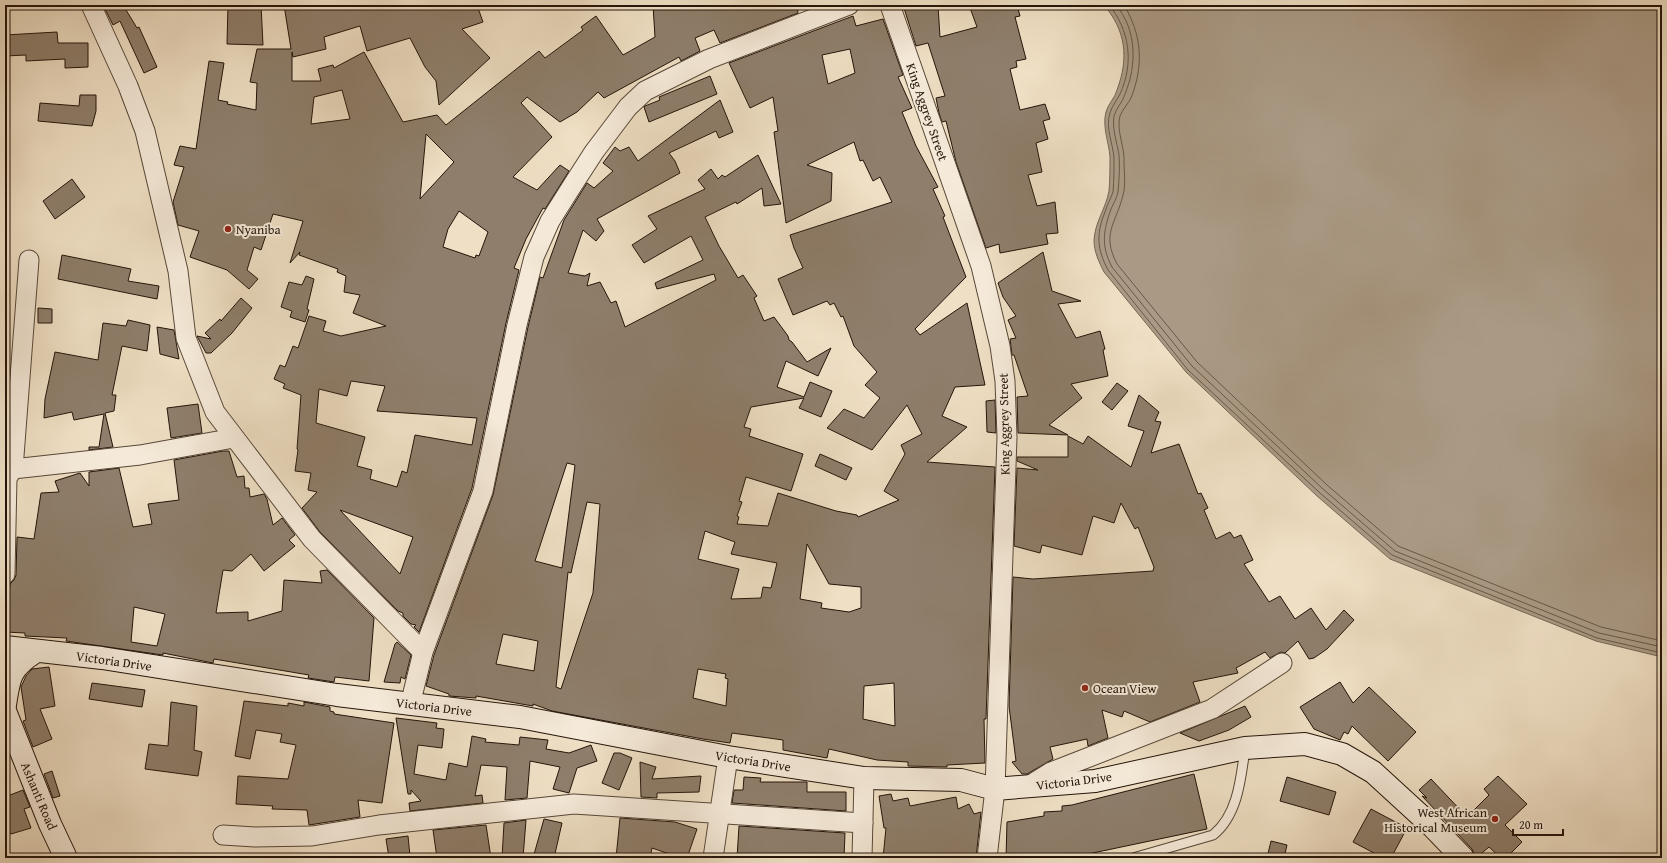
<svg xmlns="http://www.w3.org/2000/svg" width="1667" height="863" font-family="'Gentium Book Plus',serif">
  <rect width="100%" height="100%" fill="#efdfc4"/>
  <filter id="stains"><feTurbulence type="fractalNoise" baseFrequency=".005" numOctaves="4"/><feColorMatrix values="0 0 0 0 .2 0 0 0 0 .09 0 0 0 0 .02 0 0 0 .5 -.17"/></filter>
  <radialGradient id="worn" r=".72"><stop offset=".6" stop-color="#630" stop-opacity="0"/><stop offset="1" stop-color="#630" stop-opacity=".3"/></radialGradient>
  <path fill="#aa9a85" stroke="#746554" d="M 1104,5 L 1662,5 L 1662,657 L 1596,641 L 1390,559 L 1317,496 L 1186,372 L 1104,272 C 1099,262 1094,252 1094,240 C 1095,222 1106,208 1109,191 C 1110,180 1110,167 1110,157 C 1109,142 1102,127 1106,112 C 1108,104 1115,98 1117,90 C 1129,58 1126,31 1104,5 Z"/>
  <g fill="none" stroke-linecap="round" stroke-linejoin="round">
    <g stroke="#675848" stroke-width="1">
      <path d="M 1109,5 C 1130,30 1134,64 1120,94 C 1117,100 1112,106 1110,113 C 1105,128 1113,143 1114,158 C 1114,169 1114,181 1113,192 C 1111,198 1107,205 1105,212 C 1096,234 1097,249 1108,270 L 1188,370 L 1320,493 L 1392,555 L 1597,638 L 1662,653"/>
      <path d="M 1116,5 C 1137,30 1137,65 1125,94 C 1123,102 1116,108 1114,116 C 1112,130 1117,142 1119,155 C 1120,167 1119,181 1118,192 C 1117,198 1113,204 1111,209 C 1103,232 1101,246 1112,267 L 1192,366 L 1323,489 L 1395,551 L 1599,633 L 1662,647"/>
      <path d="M 1124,5 C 1142,35 1144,65 1131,98 C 1128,104 1122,110 1120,116 C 1116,131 1125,147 1124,162 C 1124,172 1126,185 1123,195 C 1116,224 1101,233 1117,264 L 1197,362 L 1327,485 L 1398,546 L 1601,627 L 1662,641"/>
    </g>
  </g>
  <g fill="#8e7e6b" stroke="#24150a" fill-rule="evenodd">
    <polygon points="103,5 123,5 137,28 139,27 157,67 144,73 120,21 113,25"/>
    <polygon points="228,5 261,5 263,45 227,44"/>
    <path d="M 284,5 L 477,5 L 483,22 L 462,29 L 490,58 L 439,105 L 436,81 L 425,67 L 410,38 L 367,51 L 360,26 L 324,37 L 326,49 L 293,57 L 292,52 L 292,81 L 321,81 L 318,69 L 333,65 L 334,68 L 364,52 L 403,122 L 437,115 L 446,125 L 539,51 L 545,58 L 583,30 L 581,27 L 596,16 L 623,55 L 655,37 L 653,5 L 797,5 L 798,13 L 720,43 L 714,30 L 695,38 L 700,51 L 681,61 L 679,57 L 604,98 L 598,92 L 577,112 L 560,122 L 527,97 L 521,103 L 552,137 L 513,177 L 537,190 L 560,165 L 569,171 L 545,209 L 543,208 L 526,239 L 514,268 L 519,270 L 506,323 L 472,488 L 419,632 L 414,627 L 416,625 L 411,624 L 403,616 L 403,613 L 398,611 L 320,532 L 302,508 L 317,492 L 308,490 L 311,473 L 295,471 L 298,450 L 297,449 L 301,395 L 283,388 L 285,384 L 274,379 L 280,365 L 285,367 L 293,346 L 298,348 L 309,316 L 326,321 L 323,331 L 341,336 L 386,326 L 353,313 L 360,295 L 344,292 L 346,276 L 337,272 L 338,269 L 299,255 L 300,252 L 290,263 L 303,221 L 273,214 L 261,250 L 254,247 L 247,270 L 258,279 L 249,289 L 227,270 L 190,257 L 199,231 L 178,225 L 173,202 L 184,167 L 174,165 L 180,146 L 196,149 L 209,61 L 224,63 L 218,100 L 228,102 L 227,104 L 256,110 L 257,83 L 250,82 L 257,49 L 291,49 ZM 342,90 L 350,119 L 311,124 L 314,97 ZM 426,134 L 454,162 L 420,199 ZM 459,211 L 488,232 L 479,256 L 476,255 L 475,258 L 443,247 L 448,229 ZM 351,381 L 385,386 L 377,411 L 477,418 L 472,445 L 415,435 L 407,473 L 402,471 L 397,487 L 370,479 L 372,470 L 357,466 L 365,437 L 316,423 L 319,389 L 347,396 ZM 340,510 L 413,537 L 400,574 Z"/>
    <polygon points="903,5 938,6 940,37 977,27 969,5 1017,5 1020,16 1015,17 1026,59 1016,61 1017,67 1010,69 1020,110 1045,104 1050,119 1043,121 1048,139 1036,143 1042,172 1028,175 1037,206 1055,202 1058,233 1046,234 1048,244 1000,253 999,244 986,248 956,162 946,121 942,122 939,113 936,98 945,96 928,43 916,46"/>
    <path d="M 853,16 L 856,26 L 883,19 L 903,75 L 898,77 L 912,108 L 902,112 L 916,146 L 938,187 L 933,189 L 945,216 L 943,217 L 966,277 L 915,329 L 920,335 L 967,303 L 985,385 L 955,387 L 942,416 L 967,427 L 927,462 L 995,467 L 986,719 L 984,719 L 985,763 L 947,765 L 947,767 L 908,766 L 908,762 L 877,760 L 829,749 L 827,758 L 783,750 L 783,740 L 732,733 L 730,743 L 703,739 L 552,711 L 533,704 L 533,706 L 476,696 L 476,698 L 449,696 L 449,694 L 426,686 L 434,655 L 493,495 L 528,327 L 540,277 L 543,278 L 564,220 L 587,183 L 594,188 L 613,171 L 603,163 L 615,147 L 620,151 L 629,147 L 638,161 L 720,100 L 733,132 L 719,138 L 716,131 L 669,153 L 675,161 L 680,173 L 597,219 L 604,231 L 596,241 L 583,230 L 568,273 L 585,276 L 590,273 L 587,286 L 600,282 L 611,303 L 616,301 L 625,327 L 716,280 L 714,274 L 657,289 L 655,283 L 703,260 L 691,236 L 644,263 L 632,245 L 657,229 L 648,216 L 705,189 L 698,180 L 711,169 L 718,179 L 722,175 L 725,177 L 758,155 L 781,204 L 764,206 L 762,188 L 737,204 L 736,202 L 705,217 L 719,246 L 738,278 L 743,275 L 757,296 L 754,298 L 764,321 L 774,317 L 788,336 L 789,340 L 792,342 L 807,362 L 831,348 L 818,376 L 786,361 L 777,387 L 804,397 L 810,382 L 832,391 L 821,417 L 799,408 L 804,398 L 751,407 L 744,427 L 751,429 L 749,436 L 803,454 L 791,491 L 746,477 L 739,501 L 742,502 L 737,516 L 739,517 L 737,524 L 768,526 L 778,493 L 836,511 L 857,515 L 858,517 L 899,500 L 884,491 L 905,454 L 901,445 L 922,434 L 907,405 L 872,450 L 827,428 L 844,409 L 864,418 L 880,398 L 865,385 L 877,372 L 854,346 L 843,316 L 841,317 L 834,303 L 830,305 L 827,301 L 793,315 L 778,279 L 803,268 L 794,248 L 790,235 L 892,202 L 880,177 L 873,181 L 863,160 L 860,161 L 854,142 L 807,165 L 832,173 L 831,201 L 786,223 L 774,132 L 778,131 L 773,97 L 750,108 L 729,63 ZM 850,49 L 855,73 L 828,84 L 822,55 ZM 567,463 L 575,465 L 562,568 L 535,561 ZM 587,502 L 600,504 L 593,593 L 561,689 L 556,687 L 568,572 L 571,573 ZM 705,531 L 735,542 L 731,554 L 777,563 L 771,588 L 763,587 L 761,598 L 731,599 L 739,569 L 698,559 ZM 807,544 L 829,584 L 861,587 L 861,608 L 849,612 L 821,608 L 822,603 L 800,599 ZM 503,634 L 538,641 L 534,671 L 496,664 ZM 698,669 L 726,674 L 725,678 L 728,679 L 726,706 L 693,698 ZM 894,683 L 895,726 L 863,719 L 864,686 Z"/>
    <polygon points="57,32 58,43 88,43 88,67 65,68 65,59 26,61 26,55 5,56 5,35"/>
    <polygon points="710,76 717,94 649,122 644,107 645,106 660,100 659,97"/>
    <polygon points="80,95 96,95 96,111 92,126 38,121 40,103 79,106"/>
    <polygon points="72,179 85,197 55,219 43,201"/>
    <polygon points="1043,252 1052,291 1081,301 1058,304 1076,338 1100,331 1105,349 1103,350 1108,376 1071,384 1082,398 1049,425 1068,435 1018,433 1017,397 1028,396 1014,355 1012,355 1010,339 1016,338 1008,320 1016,316 1003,297 998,283"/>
    <polygon points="62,255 131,269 128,281 159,286 157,299 58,279"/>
    <polygon points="306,276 314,279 307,309 309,310 305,322 290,317 292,311 281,307 289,282 302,285"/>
    <polygon points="241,298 252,308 232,333 211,353 206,353 197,336 211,339 205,333 220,319 221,321"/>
    <polygon points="38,308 52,309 52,323 38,323"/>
    <polygon points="128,320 150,325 147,351 122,346 112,395 116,395 114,411 105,413 113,447 89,450 89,447 99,447 104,414 74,420 72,412 44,418 45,399 55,352 98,360 103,323 126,326"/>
    <polygon points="157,327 174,330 179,359 160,354"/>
    <polygon points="1117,383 1128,391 1112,410 1102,402"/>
    <polygon points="1139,395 1159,412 1155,421 1161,422 1151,453 1179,444 1198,494 1201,493 1208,508 1204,510 1216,539 1230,532 1234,538 1241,535 1253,560 1244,564 1269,602 1280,596 1295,619 1311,608 1326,630 1344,610 1354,620 1327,649 1314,658 1309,659 1298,641 1285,653 1281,652 1270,658 1265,652 1236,668 1238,673 1193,682 1200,702 1150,722 1124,711 1122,717 1102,710 1108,738 1088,746 1087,739 1050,747 1053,759 1027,774 1022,774 1012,762 1016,761 1009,706 1013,577 1033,579 1153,571 1154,567 1138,527 1135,529 1121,503 1114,523 1093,516 1082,555 1042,545 1040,553 1014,546 1017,468 1038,470 1017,461 1017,457 1068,457 1068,436 1083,444 1088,436 1131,467 1144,431 1128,426"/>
    <polygon points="995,400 996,433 987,432 986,401"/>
    <polygon points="198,404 202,433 171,438 167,408"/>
    <path d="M 223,451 L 229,451 L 237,477 L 244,476 L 245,488 L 249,488 L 250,497 L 264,494 L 267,499 L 273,525 L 282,518 L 295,535 L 289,540 L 295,546 L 264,571 L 251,554 L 232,571 L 223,570 L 216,613 L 248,612 L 248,621 L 282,611 L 284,580 L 322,583 L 320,571 L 327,570 L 374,618 L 369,681 L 335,677 L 334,682 L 308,678 L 309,675 L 214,659 L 213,663 L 163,653 L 163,655 L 66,641 L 67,638 L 25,636 L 25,633 L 5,632 L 5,598 L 8,598 L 10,584 L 14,580 L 16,575 L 17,537 L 34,539 L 41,493 L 59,492 L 55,481 L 80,473 L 89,486 L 89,472 L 119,468 L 133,527 L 152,524 L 148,504 L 179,500 L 174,460 ZM 134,607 L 165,614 L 157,646 L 131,642 Z"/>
    <polygon points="820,454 852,468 846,480 815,466"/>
    <polygon points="397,642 411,655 405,679 401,677 400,683 384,682 395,644"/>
    <polygon points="49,667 55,706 40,709 52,739 33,747 23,721 26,720 21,687 26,676 32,669"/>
    <polygon points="1340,682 1353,703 1369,687 1416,732 1388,761 1352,726 1348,734 1344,732 1340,740 1314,729 1300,707"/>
    <polygon points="92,683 145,690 142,707 89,699"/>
    <polygon points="244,701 288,706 288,703 304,706 304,702 330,707 330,711 334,712 334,714 394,723 382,803 358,800 360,817 309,825 307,810 272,809 273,806 236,804 238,776 288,779 296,745 280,742 282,734 256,730 250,759 235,756"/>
    <polygon points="171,702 197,706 194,750 202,752 198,776 145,769 149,744 168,746"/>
    <polygon points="1245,706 1251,717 1229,730 1199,741 1180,733"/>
    <polygon points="396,718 437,723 436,728 444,729 442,748 418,745 414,774 446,780 449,763 467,767 472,736 486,739 485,742 519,745 520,737 548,740 546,749 569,753 591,745 597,761 577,768 569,793 553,789 560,767 530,761 527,798 505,800 507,767 481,765 475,796 482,795 483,803 410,811 409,803 421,801 411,790 411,794 408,794"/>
    <polygon points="614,753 620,753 632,758 619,790 602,783"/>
    <polygon points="640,762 656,767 652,779 701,776 699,792 657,793 657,798 641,797"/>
    <polygon points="52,771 60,796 53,798 44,774"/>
    <polygon points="1194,774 1207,829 1088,854 1006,858 1007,822 1044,816 1044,812 1062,811 1062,806 1072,805"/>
    <polygon points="1498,776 1527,804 1505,825 1522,842 1506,858 1501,858 1489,847 1476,858 1472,849 1422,796 1427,798 1419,790 1431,779 1467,817 1489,795 1484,789"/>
    <polygon points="744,777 761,778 760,782 807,782 807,792 846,792 846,811 732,803 734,790 743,790"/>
    <polygon points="1287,777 1336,792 1329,815 1280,801"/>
    <polygon points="23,790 30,807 24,809 31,828 11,834 5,825 5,797"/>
    <polygon points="891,794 893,801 908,798 910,806 956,797 958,809 969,804 974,814 981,812 976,858 883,858 886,828 884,828 879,796"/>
    <polygon points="1371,809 1407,828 1391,858 1372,858 1374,853 1353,842"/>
    <polygon points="620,818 675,822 697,829 687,858 681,858 652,848 650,858 616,858"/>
    <polygon points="544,819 562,823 554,858 533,858"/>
    <polygon points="526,820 523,858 502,858 504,823"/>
    <polygon points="486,825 491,858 437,858 433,830"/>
    <polygon points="739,826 845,833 844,858 737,858"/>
    <polygon points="408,836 410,856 389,858 386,839"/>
    <polygon points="1271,841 1287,845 1284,858 1267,858"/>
  </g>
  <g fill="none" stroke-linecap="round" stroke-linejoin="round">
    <g stroke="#574838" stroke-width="11">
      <path id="lane" d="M 1133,858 L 1213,835 C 1238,815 1241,778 1245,748"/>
    </g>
    <g stroke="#574838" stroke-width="21">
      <g id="street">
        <polyline points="91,5 128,86 145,131 178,271 186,338 215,412 312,539 423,652"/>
        <polyline points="890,5 981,266 1000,346 1005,381 1007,437 995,789 987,858"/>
        <polyline points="13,469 29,260"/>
        <polyline points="5,574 7,478 13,469 140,455 234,438"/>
        <polyline points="410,705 423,652 483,491 517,325 534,257 550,221 574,183 594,152 628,107 645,91 709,59 849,5"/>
        <polyline points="1027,787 1051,772 1212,709 1282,663"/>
        <polyline points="223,835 255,837 312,836 379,825 574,804 863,823"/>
        <polyline points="713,858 728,757"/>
        <polyline points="862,858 864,778"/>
      </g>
    </g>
    <g stroke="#24150a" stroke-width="24">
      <g id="secondary">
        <polyline points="5,647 102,658 337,695 520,717 728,757 864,778 961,780 995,789 1095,781 1245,748 1305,744 1342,754 1373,772 1433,827 1463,858"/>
        <path d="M 5,705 C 9,677 10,668 35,652"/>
        <polyline points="5,711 50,824 66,858"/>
      </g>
    </g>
    <use href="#lane" stroke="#f5ead9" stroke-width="9"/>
    <use href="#street" stroke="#f5ead9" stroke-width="19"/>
    <use href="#secondary" stroke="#f5ead9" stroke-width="22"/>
  </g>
  <g fill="#8f2418" stroke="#f5ead9" stroke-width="1.5">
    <circle cx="228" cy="229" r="4"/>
    <circle cx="1085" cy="688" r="4"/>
    <circle cx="1495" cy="819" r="4"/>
  </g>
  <g text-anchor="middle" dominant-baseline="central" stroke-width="4" stroke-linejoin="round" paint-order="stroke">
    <g font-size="13" fill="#24150a" stroke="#f5ead9">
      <text transform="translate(927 112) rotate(71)">King Aggrey Street</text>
      <text transform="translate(1004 424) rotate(-91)">King Aggrey Street</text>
      <text transform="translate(114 661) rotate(8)">Victoria Drive</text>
      <text transform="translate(434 707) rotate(7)">Victoria Drive</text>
      <text transform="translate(753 761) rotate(9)">Victoria Drive</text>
      <text transform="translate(1074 781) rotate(-7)">Victoria Drive</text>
      <text transform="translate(39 796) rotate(67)">Ashanti Road</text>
    </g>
    <g font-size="13" fill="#24150a" stroke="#f5ead9" text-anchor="start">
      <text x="236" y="229">Nyaniba</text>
      <text x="1093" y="688">Ocean View</text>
      <text x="1487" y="812" text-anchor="end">West African<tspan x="1487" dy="15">Historical Museum</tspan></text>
    </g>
  </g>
  <rect width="1667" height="863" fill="none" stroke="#efdfc4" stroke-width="20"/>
  <rect x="6" y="6" width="1655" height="851" fill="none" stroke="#24150a" stroke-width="2"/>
  <rect x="10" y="10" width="1647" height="843" fill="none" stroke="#24150a"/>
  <path d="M1513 829v6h50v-6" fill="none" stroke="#24150a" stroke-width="2"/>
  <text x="1519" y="829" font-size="12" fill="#24150a" stroke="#f5ead9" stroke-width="3" paint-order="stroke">20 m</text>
  <rect width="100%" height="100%" filter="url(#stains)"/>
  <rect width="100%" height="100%" fill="url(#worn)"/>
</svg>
